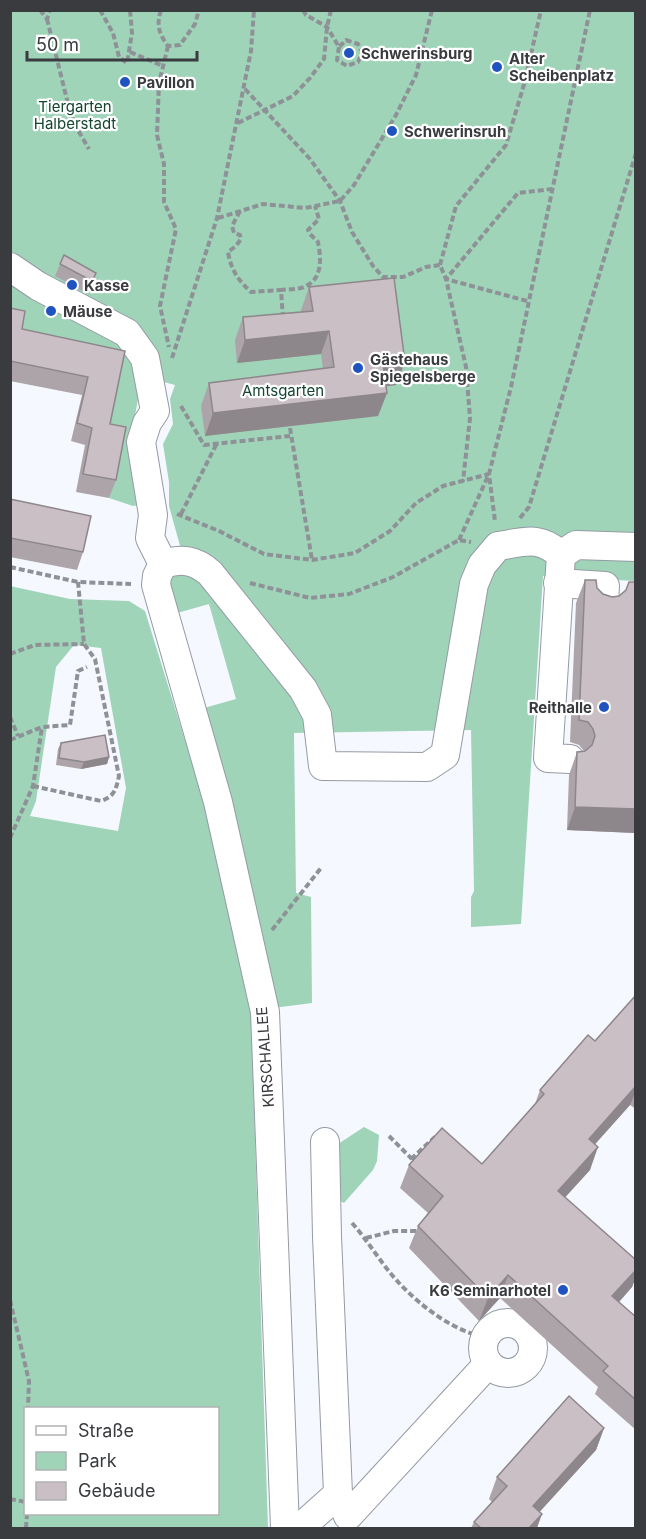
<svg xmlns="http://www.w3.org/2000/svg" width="646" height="1539" font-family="Inter,sans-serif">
  <rect width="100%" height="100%" fill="#f5f8fe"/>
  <g fill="#9fd4b9" fill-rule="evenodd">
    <polygon points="11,11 635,11 635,581 543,576 521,924 471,927 471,897 474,891 471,730 294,733 296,893 311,897 312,1003 273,1008 204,708 236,699 209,604 177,613 168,581 174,573 187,571 169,506 169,482 163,444 173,424 170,399 175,385 138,375 140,389 131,436 139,505 133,506 109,498 103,442 109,401 11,346"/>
    <path d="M 10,586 L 70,599 L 129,601 L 145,611 L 205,805 L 251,1016 L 268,1528 L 11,1528 ZM 74,645 L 101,648 L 126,788 L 118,831 L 30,816 L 36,801 L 56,667 ZM 26,1408 L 218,1408 L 218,1514 L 26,1514 Z"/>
    <polygon points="364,1127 379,1135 377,1161 373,1170 344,1203 337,1199 335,1146"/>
  </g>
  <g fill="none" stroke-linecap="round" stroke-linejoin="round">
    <g stroke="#959ba4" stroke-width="30">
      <g id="minor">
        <polyline points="10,267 38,286 127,333 145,358 155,411 147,423 141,442 153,515 150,538 163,564"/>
        <polyline points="561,555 548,758 570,759"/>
        <polyline points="561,555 576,545 636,547"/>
        <polyline points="163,564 157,576 156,585 218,802 265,1012 285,1528"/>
        <path d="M 163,564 C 182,558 195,560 210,573 L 303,689 L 317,715 L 323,766 L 427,767 L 445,755 L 474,584 L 482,565 L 498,546 C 525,542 539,535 561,555"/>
        <polyline points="558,583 605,586 604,604"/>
        <circle cx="508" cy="1348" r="25"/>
        <polyline points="338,1494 348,1516 488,1364"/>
        <polyline points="300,1528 338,1494 327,1236 325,1142"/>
      </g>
    </g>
    <g stroke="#8e9196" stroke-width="4" stroke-dasharray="6 3" stroke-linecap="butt">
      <polyline points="40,10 47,19 50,10"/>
      <polyline points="100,10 113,33 119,57 127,63 132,33 130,10"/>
      <path d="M 161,10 C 156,25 159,34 168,46 L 180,45 L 195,24 L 199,10"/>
      <polyline points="303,10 306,15 327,27 339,47 346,40 358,44 362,53 358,62 347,66 337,60 339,47"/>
      <polyline points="47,19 72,120 89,149"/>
      <polyline points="168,46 159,83 157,135 164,164 164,202 176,229 160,306 169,347"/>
      <polyline points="130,52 163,66"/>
      <polyline points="245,89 310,159 340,201 352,232 373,266 383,277 403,277 426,267 440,265 446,279 466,367 470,418 463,481"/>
      <polyline points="238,123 293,96 310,78 324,59 327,27 331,10"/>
      <path d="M 240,211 L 232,226 L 234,233 L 240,235 L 241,239 L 236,246 L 228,252 C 231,270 238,280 251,292 L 281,290"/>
      <polyline points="218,218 263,204 305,208 340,201 354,185 396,115 416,75 432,10"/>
      <polyline points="440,265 456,206 506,145 525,81 541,10"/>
      <polyline points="527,301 446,279 518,193 552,189"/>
      <path d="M 283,318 L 281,290 C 288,289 299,290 306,286 C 323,278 321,258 318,242 L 310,234 L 308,230 L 319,219 L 315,206"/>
      <polyline points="172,358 217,218 251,51 254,10"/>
      <polyline points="181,406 204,445 290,436"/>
      <polyline points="290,428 312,560"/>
      <polyline points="177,514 219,531 264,554 312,560 355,553 390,531 416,503 443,486 489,474 495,521"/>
      <polyline points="181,514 217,443"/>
      <polyline points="520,518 529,507 636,153"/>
      <polyline points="459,540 489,474 511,387 590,10"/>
      <polyline points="10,567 78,582 131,584"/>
      <polyline points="250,583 310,598 349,594 393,577 459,540 471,542"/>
      <polyline points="10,654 35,645 84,644"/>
      <polyline points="10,717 18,736"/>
      <polyline points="10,740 42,727 70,725 78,671 87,667"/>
      <path d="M 33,786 L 101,801 C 115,796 116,789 119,776 L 95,659 L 84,644 L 78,582"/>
      <polyline points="10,838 33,786 42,727"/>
      <polyline points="272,930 321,868"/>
      <polyline points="389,1136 412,1159"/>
      <polyline points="411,1159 436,1136"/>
      <path d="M 352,1223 C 369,1242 382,1265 399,1283 C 422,1307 453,1331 485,1337"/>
      <polyline points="366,1238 394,1231 418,1231"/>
      <polyline points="10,1300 29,1381 28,1408"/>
      <polyline points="519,1325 522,1318"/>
      <polyline points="10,1499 26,1502"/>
      <polyline points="26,1528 27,1514"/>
    </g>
    <use href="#minor" stroke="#fff" stroke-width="28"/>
  </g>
  <g fill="#ada4a9">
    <polygon points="60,264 96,273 92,286 88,294 55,276"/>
    <polygon points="309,287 405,362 396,385 386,386 387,393 378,416 205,436 201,406 209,383 323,369 321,354 237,363 235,340 243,317 301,312 301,310"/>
    <polygon points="10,308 22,329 125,351 110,424 116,480 109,498 76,492 85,445 71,441 82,395 10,381"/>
    <polygon points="10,499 83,552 77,570 10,557"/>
    <polygon points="585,580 597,588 603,594 612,597 619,596 636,582 636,833 567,830 569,775 577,752 584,751 579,745 570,742 576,603"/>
    <polygon points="61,743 109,757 107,764 81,769 56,765 58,749"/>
    <polygon points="636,995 636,1109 630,1105 595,1144 590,1170 565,1197 636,1260 636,1277 632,1287 619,1302 636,1317 636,1430 595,1394 598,1387 500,1298 479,1321 409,1248 418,1226 428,1213 400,1188 409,1165 482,1164 535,1104 540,1090 595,1041"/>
    <polygon points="604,1428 596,1450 539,1512 537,1528 471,1528 474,1522 492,1502 489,1499 497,1477"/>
  </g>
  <g fill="#8d868a">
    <polygon points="96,273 92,286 88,294 92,281"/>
    <polygon points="329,331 321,354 237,363 245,340"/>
    <polygon points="405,362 396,385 374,388 383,365"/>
    <polygon points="387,393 378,416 205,436 213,413"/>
    <polygon points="109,757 107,764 81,769 84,762"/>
    <polygon points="575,807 636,809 636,833 567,830"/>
    <polygon points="636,1086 636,1091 630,1105 580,1161 589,1139"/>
    <polygon points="598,1147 590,1170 550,1214 558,1191"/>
    <polygon points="636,1270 636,1277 632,1287 604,1319 612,1296"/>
    <polygon points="508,1275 500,1298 479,1321 488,1298"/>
    <polygon points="604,1428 596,1450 525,1528 533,1506"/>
    <polygon points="542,1514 537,1528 529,1528"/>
  </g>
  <g fill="#c9bfc5" stroke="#8d868a" stroke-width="1.5">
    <polygon points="64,255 96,273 92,281 60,264"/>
    <polygon points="394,278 405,362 383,365 387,393 213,413 209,383 334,367 329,331 245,340 243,317 313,311 309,287"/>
    <polygon points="10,308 25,311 22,329 125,351 110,424 126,427 116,480 83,474 92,428 77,423 88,377 10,361"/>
    <polygon points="10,499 91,516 83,552 10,538"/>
    <polygon points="585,580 596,580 597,588 603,594 612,597 619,596 626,590 629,582 636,582 636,809 575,807 577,752 585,751 592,745 595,736 593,729 588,722 579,720"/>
    <polygon points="105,735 109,757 84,762 59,758 61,743"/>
    <polygon points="636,995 636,1086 589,1139 598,1147 558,1191 636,1260 636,1270 612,1296 636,1317 636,1400 603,1371 608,1366 508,1275 488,1298 418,1226 443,1196 409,1165 442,1128 482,1164 544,1094 540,1090 588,1035 595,1041"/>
    <polygon points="569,1396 604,1428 533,1506 542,1514 529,1528 481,1528 474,1522 507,1486 497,1477"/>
  </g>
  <g fill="#1e53c0" stroke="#fff" stroke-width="2">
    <circle cx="349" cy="53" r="6"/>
    <circle cx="497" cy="67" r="6"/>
    <circle cx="125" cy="82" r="6"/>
    <circle cx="392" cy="131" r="6"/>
    <circle cx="72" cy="285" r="6"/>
    <circle cx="51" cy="311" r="6"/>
    <circle cx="358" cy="368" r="6"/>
    <circle cx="604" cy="707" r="6"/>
    <circle cx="563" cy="1290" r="6"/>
  </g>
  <g text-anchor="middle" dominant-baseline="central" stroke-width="4.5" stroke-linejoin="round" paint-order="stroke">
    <g font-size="15" font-weight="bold" fill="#393b3f" stroke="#fff" text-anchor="start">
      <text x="361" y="53">Schwerinsburg</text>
      <text x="509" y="58">Alter<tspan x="509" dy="17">Scheibenplatz</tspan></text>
      <text x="137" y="82">Pavillon</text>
      <text x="404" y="131">Schwerinsruh</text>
      <text x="84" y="285">Kasse</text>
      <text x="63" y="311">Mäuse</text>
      <text x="370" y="359">Gästehaus<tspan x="370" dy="17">Spiegelsberge</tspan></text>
      <text x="592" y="707" text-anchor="end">Reithalle</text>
      <text x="551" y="1290" text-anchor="end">K6 Seminarhotel</text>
    </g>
    <g font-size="15" fill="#144530" stroke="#fff">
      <text x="75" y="106">Tiergarten<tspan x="75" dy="17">Halberstadt</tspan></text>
      <text x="283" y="390">Amtsgarten</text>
    </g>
    <g font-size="15" fill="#393b3f" stroke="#fff">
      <text transform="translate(265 1057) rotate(-94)">KIRSCHALLEE</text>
    </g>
  </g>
  <rect width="646" height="1539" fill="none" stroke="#393b3f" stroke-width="24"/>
  <rect x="24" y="1407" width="195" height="108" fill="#ffffff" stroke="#b0b1b2" stroke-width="1.5"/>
  <rect x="36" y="1426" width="30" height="9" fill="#ffffff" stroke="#b0b1b2" stroke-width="1.5"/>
  <text x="78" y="1437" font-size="18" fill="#393b3f">Straße</text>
  <rect x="36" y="1452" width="30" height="18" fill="#9fd4b9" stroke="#b0b1b2" stroke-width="1.5"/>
  <text x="78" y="1467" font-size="18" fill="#393b3f">Park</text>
  <rect x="36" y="1482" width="30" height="18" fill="#c9bfc5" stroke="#b0b1b2" stroke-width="1.5"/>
  <text x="78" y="1497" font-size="18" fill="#393b3f">Gebäude</text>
  <path d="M27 51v9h170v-9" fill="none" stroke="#393b3f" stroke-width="3"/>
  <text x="36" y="51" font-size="18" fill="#393b3f" stroke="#ffffff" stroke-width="4.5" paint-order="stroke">50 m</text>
</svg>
